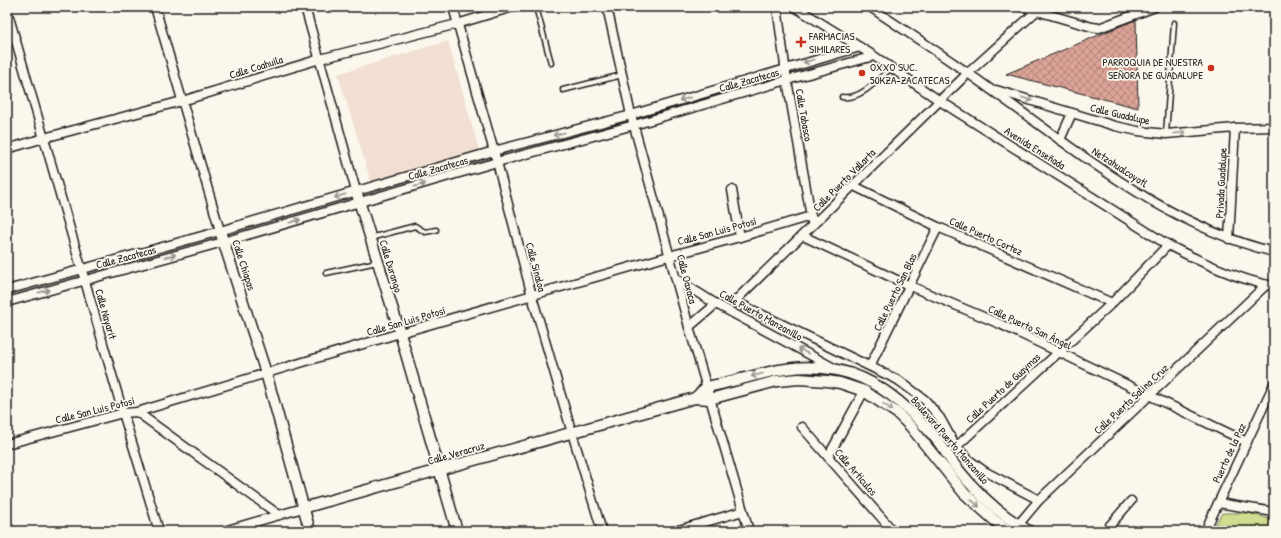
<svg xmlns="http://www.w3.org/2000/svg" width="1281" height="538" font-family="'Patrick Hand',sans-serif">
  <defs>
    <pattern id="building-cross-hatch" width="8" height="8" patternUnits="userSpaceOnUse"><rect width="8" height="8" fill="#dca397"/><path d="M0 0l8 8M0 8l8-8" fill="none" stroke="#b2847a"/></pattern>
  </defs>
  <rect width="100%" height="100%" fill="#fbf7ec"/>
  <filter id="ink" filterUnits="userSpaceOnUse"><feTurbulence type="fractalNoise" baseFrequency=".025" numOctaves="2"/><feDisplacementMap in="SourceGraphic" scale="8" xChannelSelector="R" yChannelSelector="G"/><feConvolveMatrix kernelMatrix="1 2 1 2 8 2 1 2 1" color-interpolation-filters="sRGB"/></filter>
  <g filter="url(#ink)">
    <polygon fill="#f2ded2" points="448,41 479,150 371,182 338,74"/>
    <polygon fill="#d0dd91" stroke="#767c56" points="1222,513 1248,513 1274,520 1274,531 1212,531"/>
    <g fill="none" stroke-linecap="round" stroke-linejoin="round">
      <polyline stroke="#728a9f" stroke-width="3" points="692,531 707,526"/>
    </g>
    <polygon fill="url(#building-cross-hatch)" stroke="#1c1c1c" points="1136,20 1138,108 1006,74 1130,22"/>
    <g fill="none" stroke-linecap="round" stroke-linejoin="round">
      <g stroke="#1c1c1c" stroke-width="7">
        <g id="service">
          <polyline points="536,7 551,63"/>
          <polyline points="563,90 622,75"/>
          <path d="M 842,97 C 861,100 877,80 891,68"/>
          <polyline points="1166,134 1174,23"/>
          <polyline points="370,238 415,226 425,232 436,230"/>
          <polyline points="326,273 377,262"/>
        </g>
      </g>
      <g stroke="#1c1c1c" stroke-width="11">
        <g id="minor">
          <polyline points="155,7 220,231"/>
          <polyline points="305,7 356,191"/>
          <polyline points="453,7 497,162 532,296 572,433 602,531"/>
          <polyline points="607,7 631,115 689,327 749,531"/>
          <polyline points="777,7 787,80 812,222"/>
          <path d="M 795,7 L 874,56 L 940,101 L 1168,245 C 1199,261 1240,281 1274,286"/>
          <path d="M 870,7 C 910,34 951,60 990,89 C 1079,152 1166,226 1274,252"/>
          <polyline points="1023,7 1092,27 1099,28 1155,7"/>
          <polyline points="7,10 123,413 159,531"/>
          <polyline points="996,90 1115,126 1138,131 1166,134 1235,128 1274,127"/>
          <polyline points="1060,140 1072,113"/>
          <polyline points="7,149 44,138 182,101 320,59 457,24 513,7"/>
          <polyline points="854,186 938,227 1112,303"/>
          <polyline points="732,190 740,237"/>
          <polyline points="803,236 910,286 1000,324 1247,442"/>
          <polyline points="1229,239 1235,128"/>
          <polyline points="676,279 716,304 836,369"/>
          <polyline points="7,290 220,231 494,151 631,115 860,47"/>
          <polyline points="7,302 223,242 497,162 634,125 787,80 874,56"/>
          <polyline points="689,327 716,304"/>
          <polyline points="870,366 938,227"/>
          <polyline points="137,412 279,515"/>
          <polyline points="802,427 893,531"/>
          <polyline points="7,444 123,413 137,412 400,333 669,256 740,237 811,216"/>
          <polyline points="956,447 1112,303 1168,245"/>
          <polyline points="828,457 864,391"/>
          <polyline points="1039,500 984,471 969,460 956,447 940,418 925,400 898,380 736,302 736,300 968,73 1041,7"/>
          <polyline points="1218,503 1274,512"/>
          <polyline points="7,523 9,531"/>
          <polyline points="224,531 303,508"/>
          <polyline points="675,531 743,511"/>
          <polyline points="1013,531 1039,500 1266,285"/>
          <polyline points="1105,531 1131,501"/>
          <polyline points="1205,531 1274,384"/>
        </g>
      </g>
      <g stroke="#1c1c1c" stroke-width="13">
        <g id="tertiary">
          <polyline points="356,191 400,333 457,531"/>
          <polyline points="220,231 266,373 310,531"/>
          <path d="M 695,398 C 699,395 702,390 706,388 C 711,385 719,385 724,383 C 738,380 752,376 765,373 C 842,354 889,383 937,440 C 944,449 950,459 956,467 C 976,492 1001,516 1029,531"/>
          <polyline points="303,508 695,398 710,399 777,381 799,379 827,381 840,383 864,391 897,413 911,427 964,493 993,519 1009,531"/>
        </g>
      </g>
      <use href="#service" stroke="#fbf7ec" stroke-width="4"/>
      <use href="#minor" stroke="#fbf7ec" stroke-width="8"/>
      <use href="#tertiary" stroke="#fbf7ec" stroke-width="10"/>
    </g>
    <defs><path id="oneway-shaft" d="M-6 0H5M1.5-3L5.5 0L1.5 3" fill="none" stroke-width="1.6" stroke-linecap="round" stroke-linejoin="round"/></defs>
    <g stroke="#97948e">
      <use href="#oneway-shaft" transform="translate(809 61) rotate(164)"/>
      <use href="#oneway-shaft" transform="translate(685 99) rotate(163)"/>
      <use href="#oneway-shaft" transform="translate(1027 99) rotate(17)"/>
      <use href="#oneway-shaft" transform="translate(1180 133) rotate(-5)"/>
      <use href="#oneway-shaft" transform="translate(559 134) rotate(166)"/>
      <use href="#oneway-shaft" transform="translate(420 185) rotate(-16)"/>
      <use href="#oneway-shaft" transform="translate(340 196) rotate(164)"/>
      <use href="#oneway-shaft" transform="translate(295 221) rotate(-16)"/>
      <use href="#oneway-shaft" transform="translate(170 256) rotate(-15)"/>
      <use href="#oneway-shaft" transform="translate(44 291) rotate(-16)"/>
      <use href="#oneway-shaft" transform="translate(803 351) rotate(-152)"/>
      <use href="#oneway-shaft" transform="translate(757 375) rotate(166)"/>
      <use href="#oneway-shaft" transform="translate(888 407) rotate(34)"/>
      <use href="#oneway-shaft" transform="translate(975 503) rotate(42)"/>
    </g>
  </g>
  <g fill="#c8321e" stroke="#fbf7ec" stroke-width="1.5">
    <path d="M799 36h4v4h4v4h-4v4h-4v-4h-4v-4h4z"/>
    <circle cx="1211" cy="68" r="4"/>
    <circle cx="862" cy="73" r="4"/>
  </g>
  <g text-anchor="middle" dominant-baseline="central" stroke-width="3.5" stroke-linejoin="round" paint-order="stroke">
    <g font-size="11" fill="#1c1c1c" stroke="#fbf7ec" text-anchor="start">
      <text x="809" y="36">FARMACIAS<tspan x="809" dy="13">SIMILARES</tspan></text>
      <text x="1203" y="62" text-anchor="end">PARROQUIA DE NUESTRA<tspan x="1203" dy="13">SEÑORA DE GUADALUPE</tspan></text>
      <text x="870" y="67">OXXO SUC.<tspan x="870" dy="13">50KZA-ZACATECAS</tspan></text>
    </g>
    <g font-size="11" fill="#1c1c1c" stroke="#fbf7ec">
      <text transform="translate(256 67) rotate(-17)">Calle Coahuila</text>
      <text transform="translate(749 80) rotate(-16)">Calle Zacatecas</text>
      <text transform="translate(1120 114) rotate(13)">Calle Guadalupe</text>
      <text transform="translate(804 115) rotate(80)">Calle Tabasco</text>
      <text transform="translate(1035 148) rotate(32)">Avenida Enseñada</text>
      <text transform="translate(1120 167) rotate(33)">Netzahualcoyotl</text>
      <text transform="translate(438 168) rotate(-16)">Calle Zacatecas</text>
      <text transform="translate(844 180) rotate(-45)">Calle Puerto Vallarta</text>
      <text transform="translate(1221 183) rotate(-87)">Privada Guadalupe</text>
      <text transform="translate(717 231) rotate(-15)">Calle San Luis Potosí</text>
      <text transform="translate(986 236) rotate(24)">Calle Puerto Cortez</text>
      <text transform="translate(126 257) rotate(-15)">Calle Zacatecas</text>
      <text transform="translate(244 265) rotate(72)">Calle Chiapas</text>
      <text transform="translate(391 266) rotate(73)">Calle Durango</text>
      <text transform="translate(536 267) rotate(75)">Calle Sinaloa</text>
      <text transform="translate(687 279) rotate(75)">Calle Oaxaca</text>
      <text transform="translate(895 292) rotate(-64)">Calle Puerto San Blas</text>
      <text transform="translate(106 314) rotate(74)">Calle Nayarit</text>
      <text transform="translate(761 315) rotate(29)">Calle Puerto Manzanillo</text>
      <text transform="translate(406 321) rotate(-16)">Calle San Luis Potosí</text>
      <text transform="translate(1030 327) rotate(25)">Calle Puerto San Ángel</text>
      <text transform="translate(1003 388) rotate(-43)">Calle Puerto de Guaymas</text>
      <text transform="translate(1131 399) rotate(-43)">Calle Puerto Salina Cruz</text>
      <text transform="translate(95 410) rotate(-14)">Calle San Luis Potosí</text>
      <text transform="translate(950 440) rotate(49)">Boulevard Puerto Manzanillo</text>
      <text transform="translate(456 453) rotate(-16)">Calle Veracruz</text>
      <text transform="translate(1229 453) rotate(-65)">Puerto de la Paz</text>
      <text transform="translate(856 472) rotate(49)">Calle Artículos</text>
    </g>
  </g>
  <rect width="1281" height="538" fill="none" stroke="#fbf7ec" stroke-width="24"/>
  <rect x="12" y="12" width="1257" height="514" fill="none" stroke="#1c1c1c" stroke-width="1.5" filter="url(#ink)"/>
</svg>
